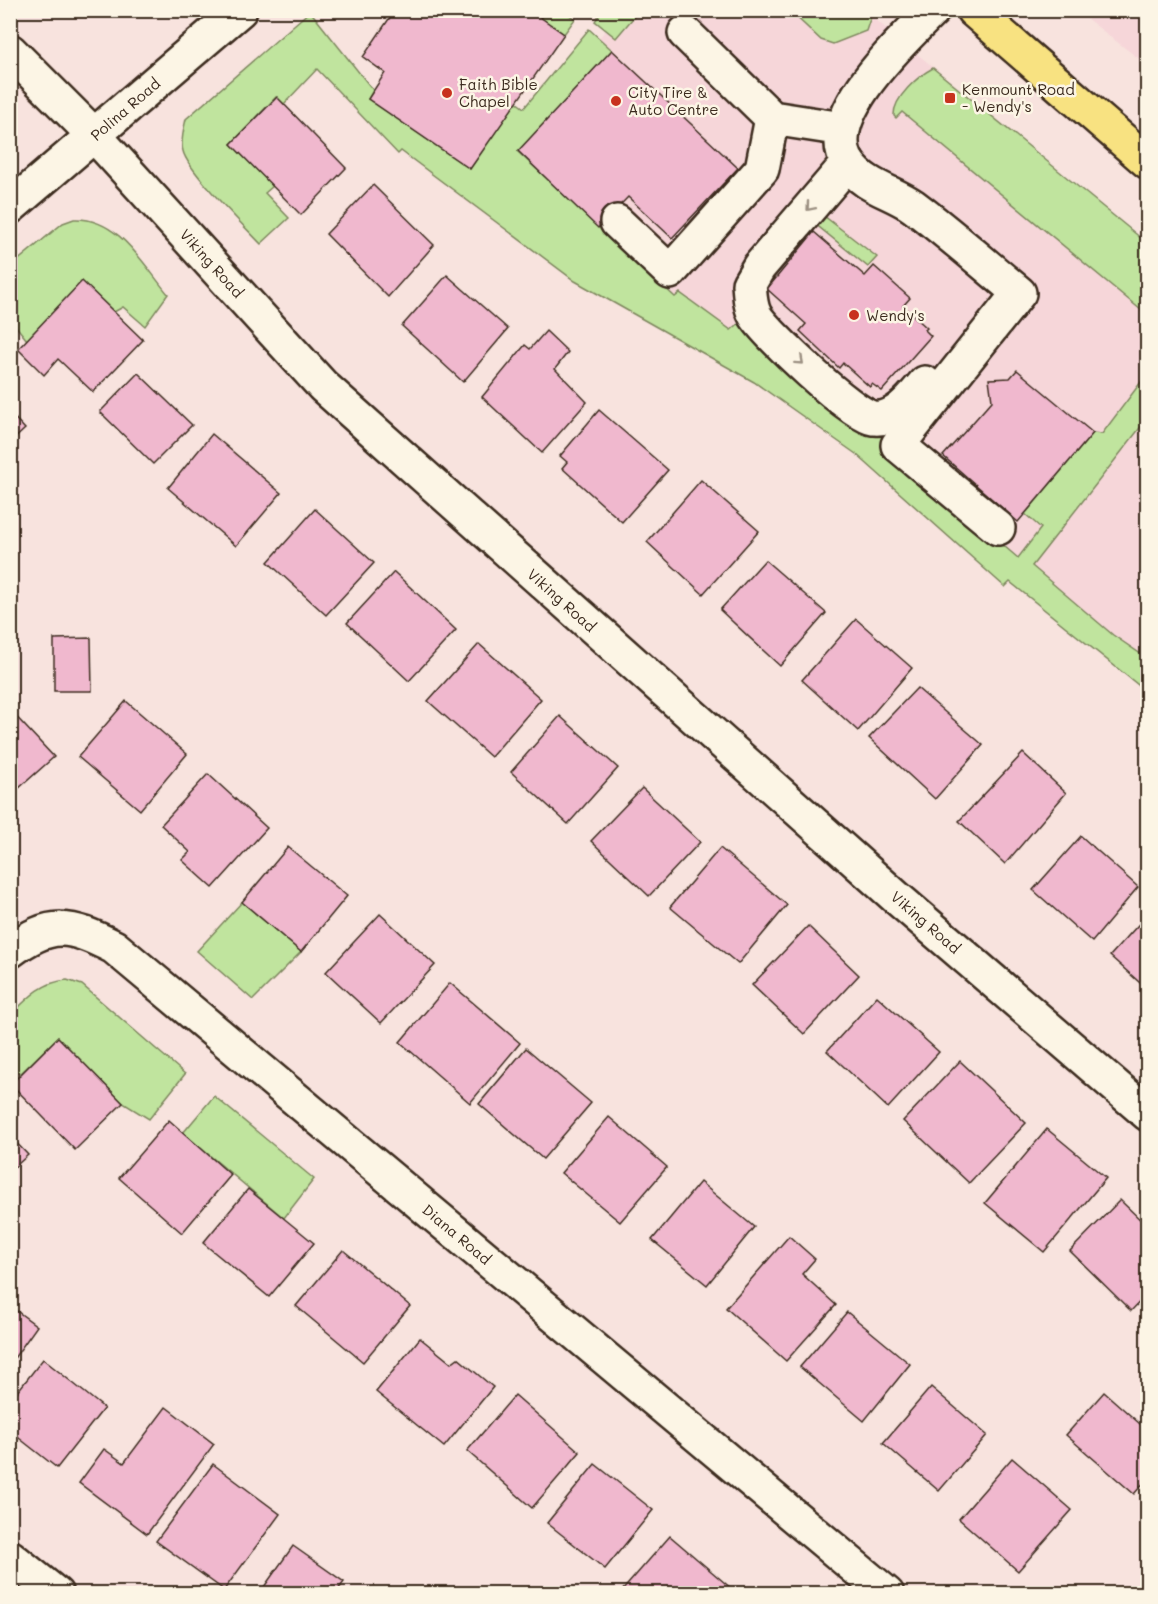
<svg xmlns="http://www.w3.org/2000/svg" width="1158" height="1604" font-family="Mali,sans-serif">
  <rect width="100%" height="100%" fill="#f8e3de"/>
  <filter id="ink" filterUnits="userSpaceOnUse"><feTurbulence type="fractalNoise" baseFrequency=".0167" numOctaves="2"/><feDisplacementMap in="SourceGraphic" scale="12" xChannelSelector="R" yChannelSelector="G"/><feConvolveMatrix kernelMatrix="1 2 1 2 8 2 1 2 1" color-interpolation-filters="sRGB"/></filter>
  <g filter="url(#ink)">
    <g fill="#f6d6d9">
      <polygon points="622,11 865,11 1147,243 1147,691 1010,582 1005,587 856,454 754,382 575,281 462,198"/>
      <polygon points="1077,11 1147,11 1147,65"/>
    </g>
    <g fill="#c0e49e" stroke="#7e875e" stroke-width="1.5">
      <path d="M 310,11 L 373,90 L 368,99 L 470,169 L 516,102 L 524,108 L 589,29 L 612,50 L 518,152 L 675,297 L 680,293 L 731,330 L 742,321 L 793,366 L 882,435 L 893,451 L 1018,558 L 1041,528 L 1025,514 L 1093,433 L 1102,434 L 1147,374 L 1147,419 L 1032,566 L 1113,635 L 1145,657 L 1147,692 L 1010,582 L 1005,587 L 856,454 L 754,382 L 575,281 L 401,151 L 398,154 L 317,69 L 284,104 L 276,97 L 231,144 L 273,186 L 265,193 L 289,218 L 261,244 C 245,227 187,170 183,151 C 180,141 184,129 186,119 Z"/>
      <polygon points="530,11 564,11 575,19 564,34"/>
      <polygon points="602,11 602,10 639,11 616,38 595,21"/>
      <polygon points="790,11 865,11 871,16 866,31 833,44 821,40"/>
      <path d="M 933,68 L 1147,243 L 1147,315 L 902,112 L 896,118 L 894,116 C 893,98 918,76 933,68 Z"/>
      <polygon points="824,216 877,257 868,267 814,223"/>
      <path d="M 74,219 C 118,217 143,264 168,294 L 145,326 L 123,307 L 114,312 L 82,282 L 27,340 L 11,320 L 10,267 L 63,223 Z"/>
      <polygon points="242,902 301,952 253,1000 197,951"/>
      <path d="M 67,980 L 82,985 L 185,1074 L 149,1119 L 123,1103 L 58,1037 L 20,1074 L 11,1066 L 11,1015 C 28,998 42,982 67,980 Z"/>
      <polygon points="214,1096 314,1179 284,1218 183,1133"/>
    </g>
    <g fill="#f0b8ce" stroke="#3b2a1e" stroke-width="1.5">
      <polygon points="395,10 530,10 564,34 470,169 368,99 385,73 363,57"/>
      <polygon points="612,50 738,168 672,238 628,197 598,228 518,151"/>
      <polygon points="277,97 346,168 301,215 231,144"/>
      <polygon points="373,185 434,245 388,297 326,234"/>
      <polygon points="814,232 865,276 874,266 910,298 903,306 927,328 925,330 931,336 882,391 872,384 870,387 843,363 839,368 800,331 806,324 767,289"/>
      <polygon points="447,275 508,329 463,382 402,326"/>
      <polygon points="82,281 143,340 93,392 58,359 44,375 18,349"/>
      <polygon points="546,331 568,352 555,369 587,402 542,453 482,397 525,345 530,349"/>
      <polygon points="1017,370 1093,433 1018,522 943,456 992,401 989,379 1010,378"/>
      <polygon points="138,373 192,425 153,464 100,412"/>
      <polygon points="599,410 668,470 622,522 562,468 567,462 560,456"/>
      <polygon points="10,413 25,429 10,443"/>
      <polygon points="212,434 281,493 236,546 168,488"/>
      <polygon points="701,480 759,531 703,594 647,542"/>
      <polygon points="315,509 374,563 326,615 268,562"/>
      <polygon points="765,560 826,613 780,666 720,610"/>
      <polygon points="394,572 456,630 409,681 347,623"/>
      <polygon points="856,619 912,668 858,731 802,680"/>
      <polygon points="91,638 92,691 54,691 54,639"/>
      <polygon points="479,644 541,699 491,757 428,701"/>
      <polygon points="917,688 983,745 935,799 869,738"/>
      <polygon points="126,701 187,754 140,810 78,757"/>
      <polygon points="10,710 54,757 10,796"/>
      <polygon points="560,716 618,768 568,824 511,772"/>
      <polygon points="1023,753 1066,793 1005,864 959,821"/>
      <polygon points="208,774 267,828 213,888 182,860 190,852 161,825"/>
      <polygon points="642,788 700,842 649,896 591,841"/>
      <polygon points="1081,836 1138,887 1092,942 1033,890"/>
      <polygon points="288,847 347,896 301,952 242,902"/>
      <polygon points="720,848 787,905 738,964 670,907"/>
      <polygon points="380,914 435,965 381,1023 326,972"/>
      <polygon points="1148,914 1148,990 1110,956"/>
      <polygon points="808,926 859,975 804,1034 752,985"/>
      <polygon points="450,983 520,1043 470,1103 400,1042"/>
      <polygon points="877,996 939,1052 888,1108 827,1051"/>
      <polygon points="58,1037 123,1103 75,1150 11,1084"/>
      <polygon points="526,1048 591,1103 543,1159 479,1104"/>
      <polygon points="960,1061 1026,1123 969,1183 903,1121"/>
      <polygon points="609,1117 667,1167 620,1222 561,1173"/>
      <polygon points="169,1120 231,1175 182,1233 119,1178"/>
      <polygon points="1047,1129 1106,1178 1044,1252 985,1203"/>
      <polygon points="10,1136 28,1155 10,1171"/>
      <polygon points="700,1182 754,1227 707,1285 652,1240"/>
      <polygon points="248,1189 314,1243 269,1297 203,1243"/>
      <polygon points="1120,1200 1148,1227 1148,1293 1131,1311 1070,1251"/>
      <polygon points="789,1236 815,1259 802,1274 836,1305 786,1361 726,1308"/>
      <polygon points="343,1250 410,1306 363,1362 296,1306"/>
      <polygon points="10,1306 37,1326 10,1364"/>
      <polygon points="847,1312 910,1364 864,1421 800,1367"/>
      <polygon points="420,1338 451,1363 458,1358 493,1387 444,1447 376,1392"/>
      <polygon points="43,1359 104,1408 57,1468 10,1431 10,1401"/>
      <polygon points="931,1387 987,1435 939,1491 883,1443"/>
      <polygon points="1104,1392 1148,1431 1148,1478 1134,1494 1066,1435"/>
      <polygon points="515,1395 580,1452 532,1508 467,1451"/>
      <polygon points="166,1407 214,1444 147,1534 79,1483 104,1449 124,1463"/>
      <polygon points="1012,1458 1072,1510 1018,1571 959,1519"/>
      <polygon points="213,1464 280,1514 224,1590 156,1541"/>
      <polygon points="595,1464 653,1510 605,1569 547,1523"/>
      <polygon points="670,1536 732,1589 728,1594 621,1592"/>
      <polygon points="293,1546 344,1582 335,1594 259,1594"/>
    </g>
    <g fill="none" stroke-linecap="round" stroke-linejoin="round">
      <g stroke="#3b2a1e" stroke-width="38">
        <g id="minor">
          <path d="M 933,10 C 903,40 817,119 849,164 C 865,187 891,191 913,206 C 949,233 984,264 1019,293 L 898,445 L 998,528"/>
          <polyline points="685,33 772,118 843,129"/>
          <polyline points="10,51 94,135 323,386 897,898 1148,1114"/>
          <path d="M 848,163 L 759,267 L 749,284 C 750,294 750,306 755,315 C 766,334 854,416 873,418 C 895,421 913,397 925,383"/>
          <polyline points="10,207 240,10"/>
          <polyline points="617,222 670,272 762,169 772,118"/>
          <path d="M 10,951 C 52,920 70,925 114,947 L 887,1594"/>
          <polyline points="10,1557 56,1594"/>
        </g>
      </g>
      <g stroke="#3b2a1e" stroke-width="38">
        <polyline id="major" points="973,10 1148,162"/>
      </g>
      <use href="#minor" stroke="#fcf5e5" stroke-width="33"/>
      <use href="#major" stroke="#f8e281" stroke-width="33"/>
    </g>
    <defs><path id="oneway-chevron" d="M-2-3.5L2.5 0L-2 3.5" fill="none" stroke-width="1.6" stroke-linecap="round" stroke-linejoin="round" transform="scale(1.5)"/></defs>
    <g stroke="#9c9082">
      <use href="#oneway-chevron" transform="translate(810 207) rotate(131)"/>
      <use href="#oneway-chevron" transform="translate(800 361) rotate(42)"/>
    </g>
  </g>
  <g fill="#c8321e" stroke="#fcf5e5" stroke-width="2">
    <circle cx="447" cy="93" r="6"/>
    <rect x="944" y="92" width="12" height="12" rx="3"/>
    <circle cx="616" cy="101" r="6"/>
    <circle cx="854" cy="315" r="6"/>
  </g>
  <g text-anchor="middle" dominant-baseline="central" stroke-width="5" stroke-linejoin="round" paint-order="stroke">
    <g font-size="15" fill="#3b2a1e" stroke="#fcf5e5" text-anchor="start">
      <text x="459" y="84">Faith Bible<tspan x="459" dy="17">Chapel</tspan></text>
      <text x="962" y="89">Kenmount Road<tspan x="962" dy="17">- Wendy's</tspan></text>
      <text x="628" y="92">City Tire &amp;<tspan x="628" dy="17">Auto Centre</tspan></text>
      <text x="866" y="315">Wendy's</text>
    </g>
    <g font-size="15" fill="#3b2a1e" stroke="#fcf5e5">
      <text transform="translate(125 109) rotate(-41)">Polina Road</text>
      <text transform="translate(212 263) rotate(48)">Viking Road</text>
      <text transform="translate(562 600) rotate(42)">Viking Road</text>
      <text transform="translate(926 922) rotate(41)">Viking Road</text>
      <text transform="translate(457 1234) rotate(40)">Diana Road</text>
    </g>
  </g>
  <rect width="1158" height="1604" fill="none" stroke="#fcf5e5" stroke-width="36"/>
  <rect x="18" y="18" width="1122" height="1568" fill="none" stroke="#3b2a1e" stroke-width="2" filter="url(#ink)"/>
</svg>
